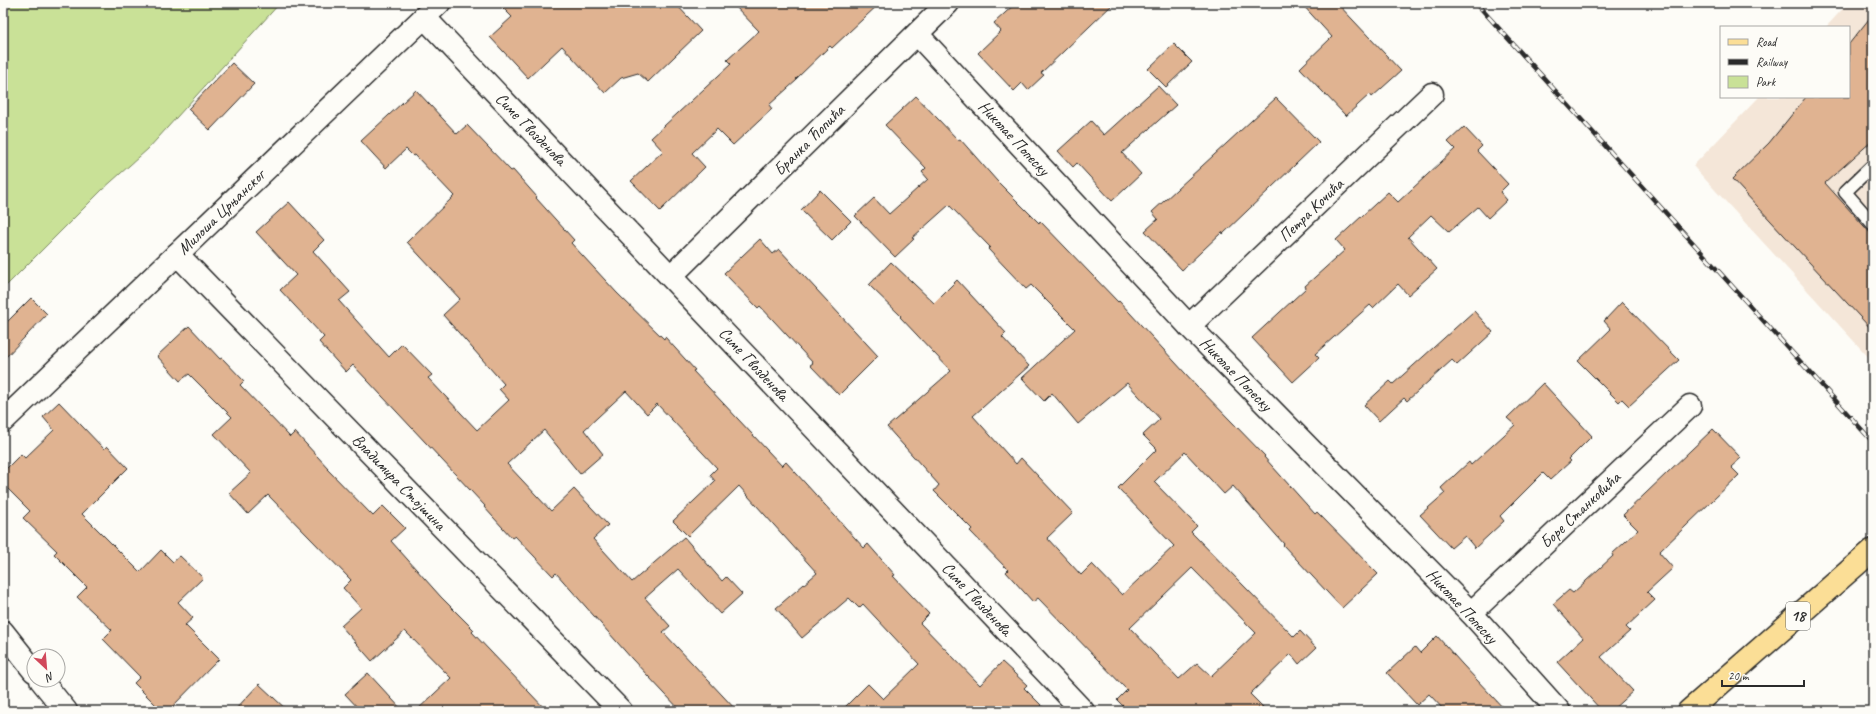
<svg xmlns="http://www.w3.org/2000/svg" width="1876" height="714" font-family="Caveat,sans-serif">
  <rect width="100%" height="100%" fill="#fdfcf7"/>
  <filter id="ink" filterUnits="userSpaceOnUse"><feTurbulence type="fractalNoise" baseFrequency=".025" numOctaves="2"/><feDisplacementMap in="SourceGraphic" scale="8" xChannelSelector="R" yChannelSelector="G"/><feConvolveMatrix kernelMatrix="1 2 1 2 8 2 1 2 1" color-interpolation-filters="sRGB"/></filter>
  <g filter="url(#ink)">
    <polygon fill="#f4e6d8" points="1848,3 1873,3 1873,362 1693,166 1759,97 1849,97 1849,27 1826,27"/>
    <polygon fill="#c9e197" stroke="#7a8661" points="3,3 280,3 148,149 102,190 3,289"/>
    <g fill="#e0b391" stroke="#2b2b2b" fill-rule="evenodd">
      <polygon points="498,3 675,3 701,31 648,82 638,73 621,78 605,93 562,46 528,78 490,37 512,17"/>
      <polygon points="732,3 880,3 832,48 830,46 796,79 797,80 769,105 772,109 733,145 717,129 692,153 705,167 660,211 631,181 663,151 651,138 731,64 727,60 759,31"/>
      <polygon points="1016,3 1114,3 1041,73 1044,75 1028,90 1022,83 1014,91 978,53 1001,31 994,23"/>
      <polygon points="1301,3 1337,3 1401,71 1372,97 1370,94 1346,116 1300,68 1332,37"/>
      <polygon points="1873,14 1873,140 1825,183 1873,236 1873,331 1732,179 1769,143 1806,97 1849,97 1849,44"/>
      <polygon points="1174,44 1192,62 1166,87 1148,69"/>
      <polygon points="232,63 254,84 210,130 188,109"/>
      <polygon points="1158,86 1176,105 1122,153 1141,174 1112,201 1077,163 1073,167 1058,151 1091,121 1104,135"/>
      <polygon points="416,90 457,134 467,125 511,171 513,170 537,197 536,198 574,240 571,243 617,293 664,339 665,337 695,370 693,371 782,466 786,462 864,548 868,544 895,575 893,576 929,614 920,623 980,685 1002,662 1027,685 1024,688 1047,711 841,711 868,684 883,699 919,664 863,604 859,608 849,598 802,638 776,608 817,573 739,486 688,536 673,521 715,481 710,475 717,468 657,404 647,414 626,391 584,430 603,454 580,474 544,430 507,464 551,511 574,489 608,525 593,539 632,582 684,537 722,581 726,577 742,594 720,614 678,569 645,598 670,626 663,632 737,711 681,711 632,659 556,573 553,576 515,536 512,538 484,507 485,506 353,365 346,372 319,342 324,337 280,290 296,275 256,232 289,202 324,240 313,251 350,292 339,301 389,357 402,344 432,375 428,378 477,430 509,400 499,389 504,384 443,315 460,299 407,242 454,196 415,155 413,156 406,149 386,168 361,141"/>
      <path d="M 916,96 L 958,140 L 960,139 L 997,181 L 1039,223 L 1040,221 L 1118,302 L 1119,301 L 1196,385 L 1265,456 L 1264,457 L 1315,514 L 1317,512 L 1378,574 L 1342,608 L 1283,545 L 1284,544 L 1233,486 L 1224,494 L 1185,452 L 1154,482 L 1197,526 L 1191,532 L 1294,637 L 1300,631 L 1316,648 L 1299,664 L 1291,654 L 1250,694 L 1267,711 L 1128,711 L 1117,700 L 1127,690 L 1038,598 L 1033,602 L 1006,572 L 1008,570 L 970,531 L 972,529 L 934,491 L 939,485 L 887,427 L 951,371 L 900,317 L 901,316 L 869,285 L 891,262 L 934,303 L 957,280 L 1006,333 L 1002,337 L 1029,366 L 973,416 L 1016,464 L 1021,458 L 1073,513 L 1047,538 L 1081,575 L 1092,564 L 1122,595 L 1174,546 L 1118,488 L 1157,449 L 1143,435 L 1160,419 L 1127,383 L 1078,424 L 1052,393 L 1044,401 L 1022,378 L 1075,329 L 1031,285 L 1026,289 L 988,249 L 990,247 L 949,205 L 912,238 L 914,239 L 895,257 L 855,216 L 874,198 L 889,214 L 928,179 L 922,172 L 926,168 L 885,125 ZM 1192,568 L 1256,633 L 1211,676 L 1197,663 L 1179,679 L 1130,628 Z"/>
      <polygon points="1276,98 1319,142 1223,234 1222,232 1182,270 1145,231 1158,219 1152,212"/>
      <polygon points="1464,127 1482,146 1477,151 1508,184 1500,192 1507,200 1488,218 1478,207 1449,232 1431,215 1408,237 1437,269 1408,295 1398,284 1373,308 1370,305 1315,354 1319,358 1293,382 1252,338 1306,288 1305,286 1345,250 1336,240 1388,192 1398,202 1455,149 1448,142"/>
      <polygon points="820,190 851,221 832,240 801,210"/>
      <polygon points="760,239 773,254 779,249 878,356 839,395 810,365 813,363 760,306 758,308 724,273"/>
      <polygon points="31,298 47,314 3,360 3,326"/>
      <polygon points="1622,302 1679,360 1629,406 1622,399 1619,402 1578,361 1611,329 1604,321"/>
      <polygon points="1474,311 1493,332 1457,365 1452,360 1407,401 1404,398 1379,421 1364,405 1390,381 1393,384"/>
      <polygon points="189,326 220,359 222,358 244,381 240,385 290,437 295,432 328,468 327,469 373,516 383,506 405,528 391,541 441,597 474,630 472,632 547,711 416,711 451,678 405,631 372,661 341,626 361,608 343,588 351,580 268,495 248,514 229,493 251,473 214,434 232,417 189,374 180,381 157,356"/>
      <polygon points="1543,383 1592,436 1569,459 1571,461 1550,480 1543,473 1500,516 1504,521 1475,548 1465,536 1451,548 1420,515 1445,493 1441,488 1469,462 1471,465 1515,425 1507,418"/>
      <polygon points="59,402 104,449 107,446 128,468 82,514 140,572 161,550 173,562 180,556 203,578 178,602 193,618 185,625 219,659 168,711 162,711 134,683 140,677 103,639 112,630 77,597 87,587 54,554 57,551 23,518 30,511 3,484 3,472 21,454 25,458 54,430 43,417"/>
      <polygon points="1713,429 1741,458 1731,467 1739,475 1659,552 1673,568 1647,592 1655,600 1626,627 1630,631 1601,657 1633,691 1611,711 1602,711 1557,662 1583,638 1553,604 1569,590 1573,593 1613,556 1612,554 1638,530 1623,515"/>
      <polygon points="1437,636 1462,664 1506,711 1445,711 1429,694 1417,705 1387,673 1415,647 1420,653"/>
      <polygon points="368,673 403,711 361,711 345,694"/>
      <polygon points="259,684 288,711 234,711"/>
    </g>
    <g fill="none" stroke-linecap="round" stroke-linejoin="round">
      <g stroke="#2b2b2b" stroke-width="15">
        <polyline id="lane" points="1873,165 1845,192 1873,224"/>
      </g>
      <g stroke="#2b2b2b" stroke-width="25">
        <g id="street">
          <polyline points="424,17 1083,711"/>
          <polyline points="917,34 1189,326 1471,613 1559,711"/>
          <polyline points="177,254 621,711"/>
          <polyline points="671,276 948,3"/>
          <polyline points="1189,326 1432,94"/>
          <polyline points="3,421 439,3"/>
          <polyline points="1471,613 1690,406"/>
          <polyline points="3,632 34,671"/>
          <polyline points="41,680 66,711"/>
        </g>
      </g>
      <g stroke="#2b2b2b" stroke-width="25">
        <polyline id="primary" points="1689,711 1873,550"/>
      </g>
      <use href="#lane" stroke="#fdfcf7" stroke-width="12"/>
      <use href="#street" stroke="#fdfcf7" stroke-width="22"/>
      <use href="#primary" stroke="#fbde96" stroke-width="22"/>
      <g stroke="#2b2b2b" stroke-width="4.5">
        <polyline id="rail" points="1476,3 1873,442"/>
      </g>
      <use href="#rail" stroke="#fdfcf7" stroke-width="3" stroke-dasharray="9" stroke-linecap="butt"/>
    </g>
  </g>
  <g text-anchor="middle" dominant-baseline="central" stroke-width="3" stroke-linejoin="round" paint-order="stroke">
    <rect fill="#fdfcf7" stroke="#6a6a68" stroke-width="1" x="1786" y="602" width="24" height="28" rx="3"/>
    <g font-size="16" font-weight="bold" fill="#2b2b2b">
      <text x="1798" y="616">18</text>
    </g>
    <g font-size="17" fill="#2b2b2b" stroke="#fdfcf7">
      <text transform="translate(531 129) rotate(46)">Симе Гвозденова</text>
      <text transform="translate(1014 138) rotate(47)">Николае Попеску</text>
      <text transform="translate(809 140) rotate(-45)">Бранка Ћопића</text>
      <text transform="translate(1311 210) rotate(-44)">Петра Кочића</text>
      <text transform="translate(221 212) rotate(-44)">Милоша Црњанског</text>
      <text transform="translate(754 364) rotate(47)">Симе Гвозденова</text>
      <text transform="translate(1236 374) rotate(46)">Николае Попеску</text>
      <text transform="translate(399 482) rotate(46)">Владимира Стојшина</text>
      <text transform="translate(1580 510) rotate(-43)">Боре Станковића</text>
      <text transform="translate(977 599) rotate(47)">Симе Гвозденова</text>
      <text transform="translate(1462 606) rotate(47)">Николае Попеску</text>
    </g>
  </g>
  <rect width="1876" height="714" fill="none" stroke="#fdfcf7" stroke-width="16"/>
  <rect x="8" y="8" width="1860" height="698" fill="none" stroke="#2b2b2b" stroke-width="1.5" filter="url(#ink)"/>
  <rect x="1720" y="26" width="130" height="72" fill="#fdfcf7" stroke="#a9a8a5"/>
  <rect x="1728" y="39" width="20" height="6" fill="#fbde96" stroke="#a9a8a5"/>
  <text x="1756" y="46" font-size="12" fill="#2b2b2b">Road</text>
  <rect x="1728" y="59" width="20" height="6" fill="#2b2b2b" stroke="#a9a8a5"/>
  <text x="1756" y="66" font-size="12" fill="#2b2b2b">Railway</text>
  <rect x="1728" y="76" width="20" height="12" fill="#c9e197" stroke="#a9a8a5"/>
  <text x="1756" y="86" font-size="12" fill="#2b2b2b">Park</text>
  <g transform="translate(46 668) rotate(154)"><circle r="19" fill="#fdfcf7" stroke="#a9a8a5"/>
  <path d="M0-3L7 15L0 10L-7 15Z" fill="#d1495b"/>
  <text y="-6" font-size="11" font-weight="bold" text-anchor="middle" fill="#2b2b2b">N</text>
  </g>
  <path d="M1722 680v6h82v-6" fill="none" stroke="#2b2b2b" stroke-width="2"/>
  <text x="1728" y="680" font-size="12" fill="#2b2b2b" stroke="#fdfcf7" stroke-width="3" paint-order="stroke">20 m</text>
</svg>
